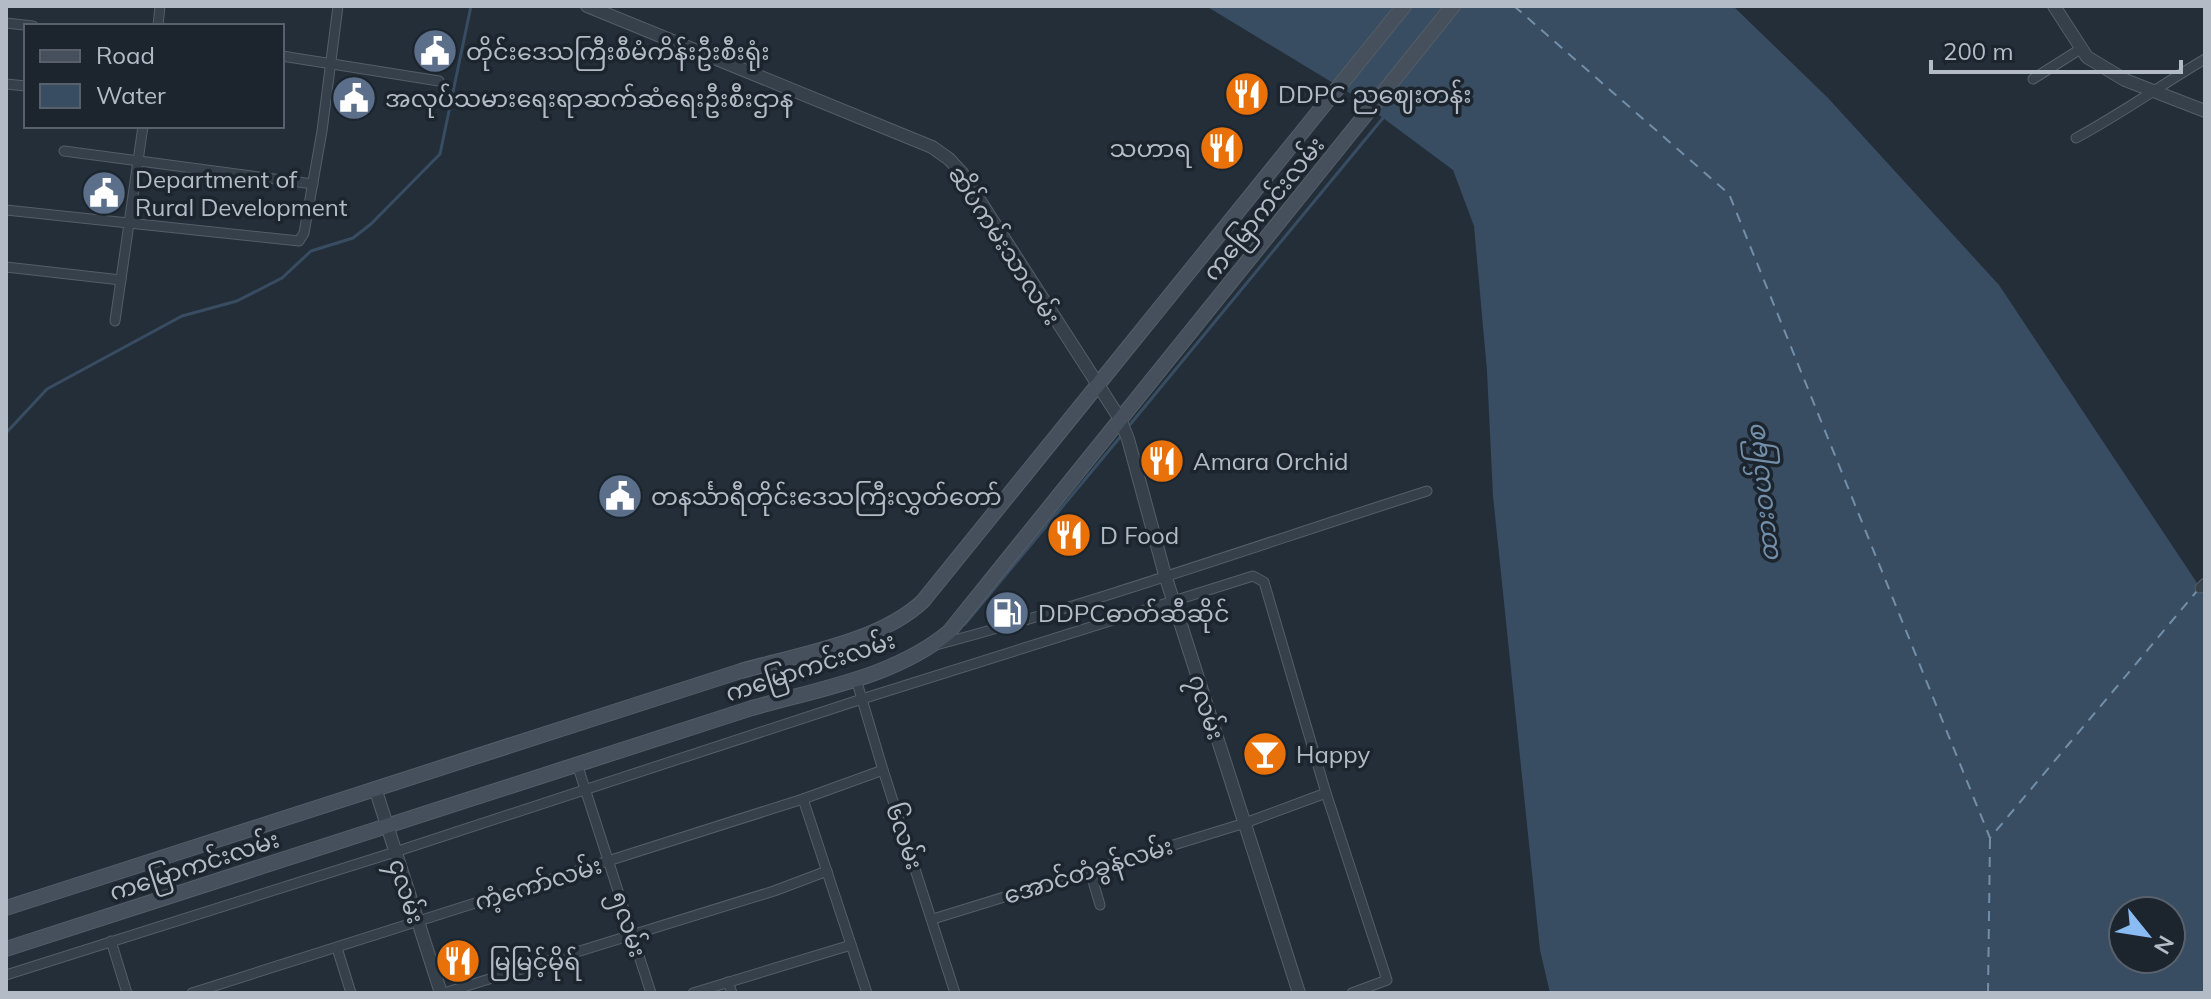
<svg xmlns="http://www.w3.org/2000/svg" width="2211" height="999" font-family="Mulish,'Noto Sans Myanmar',sans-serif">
  <rect width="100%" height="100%" fill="#232e39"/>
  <path fill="#394d62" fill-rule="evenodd" d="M 1206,6 L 1733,6 L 1828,98 L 1999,285 L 2205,595 L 2205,993 L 1550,993 L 1540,950 L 1493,496 L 1487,371 L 1474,226 L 1453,170 L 1348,92 ZM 2123,911 L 2171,911 L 2171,959 L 2123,959 Z"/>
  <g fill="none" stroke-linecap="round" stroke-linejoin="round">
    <g stroke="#394d62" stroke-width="3">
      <polyline points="1128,427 1383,118"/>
      <polyline points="6,433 47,389 182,316 237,301 282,278 311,251 353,238 371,224 440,154 471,6"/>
      <polyline points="965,624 1121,436"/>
    </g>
    <g stroke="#738ea8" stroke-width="2" stroke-dasharray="10 8" stroke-linecap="butt">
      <polyline points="1514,6 1729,194 1990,838 2197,591"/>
      <polyline points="1988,993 1990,839"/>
    </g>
    <g stroke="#555e67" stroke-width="11">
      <g id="minor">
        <polyline points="6,23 33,26"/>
        <polyline points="158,26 160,6"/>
        <polyline points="282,56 439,81"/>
        <polyline points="2033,79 2082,48"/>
        <polyline points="6,84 26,86"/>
        <path d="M 2076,138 C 2121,114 2161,85 2205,59"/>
        <polyline points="64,151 313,184"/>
        <polyline points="6,210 299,241 304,233 322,131 338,6"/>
        <polyline points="6,267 121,280"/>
        <polyline points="115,321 143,126"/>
        <polyline points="2200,588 2205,583"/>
        <path d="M 936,645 C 1102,601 1264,543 1427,491"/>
        <polyline points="856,679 883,770 955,993"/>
        <polyline points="577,764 651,993"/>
        <polyline points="1326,793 1387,980 1352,993"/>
        <polyline points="803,799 867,993"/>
        <polyline points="1090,871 1100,905"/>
        <polyline points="111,941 127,993"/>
        <polyline points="337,948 351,993"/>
        <polyline points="6,975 395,852 862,699 1253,576 1264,582 1326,793 1245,823 933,919"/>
        <polyline points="728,982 732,993"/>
        <polyline points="192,993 803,799 883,770"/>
        <polyline points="444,993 774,891 827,871"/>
        <polyline points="693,993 851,945"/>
      </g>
    </g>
    <g stroke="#555e67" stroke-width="14">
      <g id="tertiary">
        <polyline points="587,6 932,147 949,159 962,173 1120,419 1128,439 1165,575 1299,993"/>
        <polyline points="2054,6 2087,57 2125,80 2205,111"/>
        <polyline points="375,788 441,993"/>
      </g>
    </g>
    <g stroke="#555e67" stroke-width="16">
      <g id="secondary">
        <path d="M 6,908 L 741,671 C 797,655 880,642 923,601 L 1404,6"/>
        <path d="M 6,949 L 752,708 C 818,689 895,677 949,632 L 1453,6"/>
      </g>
    </g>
    <use href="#minor" stroke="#36404a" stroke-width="9"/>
    <use href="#tertiary" stroke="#36404a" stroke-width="12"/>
    <use href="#secondary" stroke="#45505c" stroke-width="14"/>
  </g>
  <defs>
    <g id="civic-disc" transform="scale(2.3)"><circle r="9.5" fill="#5c6f8a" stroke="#1c252e"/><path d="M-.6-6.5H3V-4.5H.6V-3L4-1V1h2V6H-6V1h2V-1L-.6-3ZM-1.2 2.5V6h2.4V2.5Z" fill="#fff"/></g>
    <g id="restaurant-disc" transform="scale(2.3)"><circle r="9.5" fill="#e8710a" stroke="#1c252e"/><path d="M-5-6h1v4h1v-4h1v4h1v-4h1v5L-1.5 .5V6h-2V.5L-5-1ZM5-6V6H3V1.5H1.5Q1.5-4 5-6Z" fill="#fff"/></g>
    <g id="fuel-disc" transform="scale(2.3)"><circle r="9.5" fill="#5c6f8a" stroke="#1c252e"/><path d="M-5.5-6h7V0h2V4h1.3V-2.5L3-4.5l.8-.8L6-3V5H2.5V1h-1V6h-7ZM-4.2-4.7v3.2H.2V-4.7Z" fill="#fff"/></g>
    <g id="bar-disc" transform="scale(2.3)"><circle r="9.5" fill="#e8710a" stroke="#1c252e"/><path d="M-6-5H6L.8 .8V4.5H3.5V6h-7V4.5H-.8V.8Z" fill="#fff"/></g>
  </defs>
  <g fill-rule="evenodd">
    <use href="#civic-disc" x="435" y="51"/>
    <use href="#restaurant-disc" x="1247" y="94"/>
    <use href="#civic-disc" x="354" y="98"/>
    <use href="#restaurant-disc" x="1222" y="148"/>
    <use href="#civic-disc" x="104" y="193"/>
    <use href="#restaurant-disc" x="1162" y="461"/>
    <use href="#civic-disc" x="620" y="496"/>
    <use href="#restaurant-disc" x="1069" y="535"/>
    <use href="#fuel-disc" x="1007" y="613"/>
    <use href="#bar-disc" x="1265" y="754"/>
    <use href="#restaurant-disc" x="458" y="961"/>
  </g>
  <g text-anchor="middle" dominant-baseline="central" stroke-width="7" stroke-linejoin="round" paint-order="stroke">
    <g font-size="24" fill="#b2bbc6" stroke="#1c252e" text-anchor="start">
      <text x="466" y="51">တိုင်းဒေသကြီးစီမံကိန်းဦးစီးရုံး</text>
      <text x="1278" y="94">DDPC ညဈေးတန်း</text>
      <text x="385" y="98">အလုပ်သမားရေးရာဆက်ဆံရေးဦးစီးဌာန</text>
      <text x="1191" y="148" text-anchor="end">သဟာရ</text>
      <text x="135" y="179">Department of<tspan x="135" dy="28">Rural Development</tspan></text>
      <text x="1193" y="461">Amara Orchid</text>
      <text x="651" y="496">တနင်္သာရီတိုင်းဒေသကြီးလွှတ်တော်</text>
      <text x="1100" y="535">D Food</text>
      <text x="1038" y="613">DDPCဓာတ်ဆီဆိုင်</text>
      <text x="1296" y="754">Happy</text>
      <text x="489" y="961">မြမြင့်မိုရ်</text>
    </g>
    <g font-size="24" fill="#b2bbc6" stroke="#1c252e">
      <text transform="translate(1263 208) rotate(-51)">ကမြောကင်းလမ်း</text>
      <text transform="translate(1005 245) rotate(57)">ဆိပ်ကမ်းသာလမ်း</text>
      <text transform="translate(810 666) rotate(-18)">ကမြောကင်းလမ်း</text>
      <text transform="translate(1207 707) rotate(72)">၇လမ်း</text>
      <text transform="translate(905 836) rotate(71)">၆လမ်း</text>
      <text transform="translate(194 865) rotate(-18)">ကမြောကင်းလမ်း</text>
      <text transform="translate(1088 870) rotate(-17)">အောင်တံခွန်လမ်း</text>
      <text transform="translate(538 883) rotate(-17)">ကံ့ကော်လမ်း</text>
      <text transform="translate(407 891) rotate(72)">၄လမ်း</text>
      <text transform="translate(629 924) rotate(72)">၅လမ်း</text>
    </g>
    <g font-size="26" font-style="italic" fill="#738ea8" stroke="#1c252e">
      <text transform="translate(1762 494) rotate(-96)">ထားဝယ်မြစ</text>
    </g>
  </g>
  <rect width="2211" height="999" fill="none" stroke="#b2bbc6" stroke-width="16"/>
  <rect x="24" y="24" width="260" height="104" fill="#1c252e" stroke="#58616b" stroke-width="2"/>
  <rect x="40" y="50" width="40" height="12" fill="#45505c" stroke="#58616b" stroke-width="2"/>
  <text x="96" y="64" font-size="24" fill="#b2bbc6">Road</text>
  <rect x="40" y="84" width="40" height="24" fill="#394d62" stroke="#58616b" stroke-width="2"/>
  <text x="96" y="104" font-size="24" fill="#b2bbc6">Water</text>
  <g transform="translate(2147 935) rotate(120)"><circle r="38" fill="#1c252e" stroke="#58616b" stroke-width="2"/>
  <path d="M0-6L14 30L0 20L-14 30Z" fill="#8abbf3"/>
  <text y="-12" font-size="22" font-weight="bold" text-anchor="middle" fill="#b2bbc6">N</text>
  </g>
  <path d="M1931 60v12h250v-12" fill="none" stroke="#b2bbc6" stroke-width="4"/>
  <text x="1943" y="60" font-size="24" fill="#b2bbc6" stroke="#1c252e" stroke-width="6" paint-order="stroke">200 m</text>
</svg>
